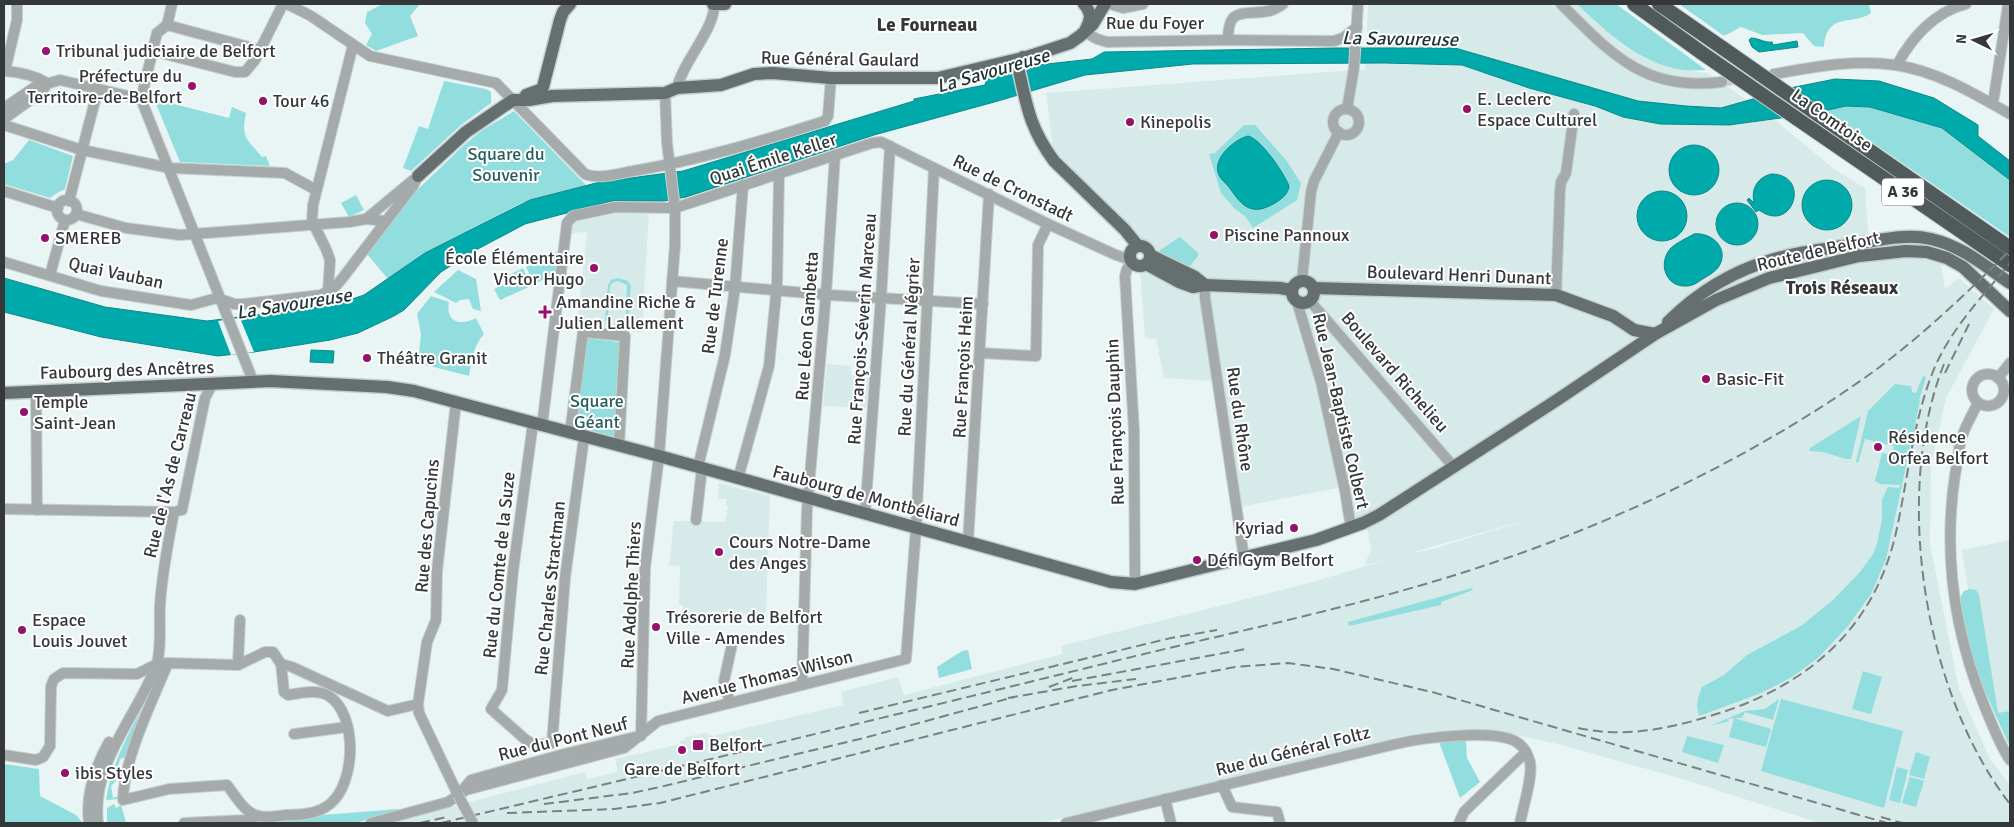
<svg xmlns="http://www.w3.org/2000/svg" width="2014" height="827" font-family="Signika,sans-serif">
  <rect width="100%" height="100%" fill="#e9f5f5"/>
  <g fill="#d5eae9" fill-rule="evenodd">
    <path d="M 1368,4 L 1577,4 L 1621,44 L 1646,59 L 1683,70 L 1708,73 L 1776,121 L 1834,169 L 1865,188 L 1870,262 L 1895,257 L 1919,258 L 1941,264 L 1945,289 L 1959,278 L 1994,309 L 1946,398 L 1931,465 L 1930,544 L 1959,689 L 1990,759 L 2010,785 L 2010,823 L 1819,823 L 1686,780 L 1562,745 L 1502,732 L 1401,737 L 1042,823 L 389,823 L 585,772 L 587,779 L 618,772 L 615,759 L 681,744 L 680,741 L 685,740 L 684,738 L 707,732 L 707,735 L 711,734 L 712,736 L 843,705 L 841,692 L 898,677 L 904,695 L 1062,654 L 1061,646 L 1309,583 L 1386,560 L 1364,565 L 1371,551 L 1368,531 L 1353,516 L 1348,486 L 1239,507 L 1214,381 L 1164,378 L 1156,339 L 1145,338 L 1140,270 L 1144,254 L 1053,147 L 1046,93 L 1341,71 L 1365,70 ZM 1534,518 L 1433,549 L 1405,554 L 1406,554 Z"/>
    <polygon points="614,211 649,211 642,332 577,326 587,232 571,233 572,224 575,220"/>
    <polygon points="827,364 851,366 851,375 869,377 866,408 823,406"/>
    <polygon points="719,483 770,496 766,613 713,615 711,618 689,618 689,622 686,622 686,618 683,618 683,605 679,605 680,566 669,565 674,521 725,522 728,506 726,506 726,499 718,499"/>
    <polygon points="2010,540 2010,740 2008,740 1981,671 1962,550"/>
  </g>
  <g fill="#92dddd" fill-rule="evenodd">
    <polygon points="383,4 420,4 410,16 418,36 376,51 366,45 372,34 365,23 367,12"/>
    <path d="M 1577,4 L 1616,4 L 1706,70 C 1698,70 1690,71 1683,70 C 1638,63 1608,33 1577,4 Z"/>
    <path d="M 1679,4 L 1869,4 L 1871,13 C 1853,26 1827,11 1824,47 L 1814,46 L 1803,33 L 1762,35 L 1741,27 L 1724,36 Z"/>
    <polygon points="444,81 486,89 491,92 491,103 461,125 411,171 403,168 419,126 428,129"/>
    <path d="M 154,99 L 229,118 L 232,107 L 246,113 C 241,138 246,138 262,157 L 266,156 L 270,166 L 180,162 Z"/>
    <polygon points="1846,106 1870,107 1942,128 2010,180 2010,237 1825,110"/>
    <polygon points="514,111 586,185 522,203 425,253 388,279 367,254 412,195 464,145 481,131"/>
    <polygon points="1244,125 1255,125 1286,160 1301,183 1297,200 1253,228 1245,216 1235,209 1221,193 1209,154 1215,153"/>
    <polygon points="29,140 73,156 65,189 57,193 50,198 4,184 4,164 13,160"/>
    <polygon points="356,195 364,210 349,217 341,203"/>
    <polygon points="1180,237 1198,253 1198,256 1190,266 1187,267 1159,253 1160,250"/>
    <polygon points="557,252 555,274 534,284 526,267"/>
    <polygon points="523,268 531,286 500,300 494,289 509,282 507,276"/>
    <polygon points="458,270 476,279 481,311 473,309 469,299 460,300 456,303 434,292"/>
    <path d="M 618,278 L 628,281 L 631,286 L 628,320 L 624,328 L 611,328 L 607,326 L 605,320 L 608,285 L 611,280 ZM 618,281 L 627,285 L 626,318 L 624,323 L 615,327 L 610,325 L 608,317 L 610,287 L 612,283 Z"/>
    <path d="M 431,296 L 449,302 C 445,323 461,326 476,318 L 484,334 C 473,346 472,360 469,376 L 418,363 L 421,334 L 417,314 Z"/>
    <polygon points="587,338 619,342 614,437 576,427"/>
    <polygon points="1923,376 1926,377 1919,400 1920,401 1886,559 1871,594 1848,626 1819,657 1792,677 1761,693 1699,716 1697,707 1698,698 1702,687 1724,675 1747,655 1801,626 1834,599 1860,572 1873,554 1877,544 1882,519 1882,500 1888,487 1899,488 1900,485 1880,484 1875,481 1882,453 1892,455 1894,446 1865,439 1858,463 1856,462 1868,411 1895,384 1911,386 1912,392 1916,393"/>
    <polygon points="1861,416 1851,459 1846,459 1823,452 1809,451 1810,448"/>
    <polygon points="1472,588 1473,590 1441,602 1441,605 1349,626 1348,622"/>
    <polygon points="1970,589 1976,590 1979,595 1998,713 2010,711 2010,744 2008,743 1980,680 1966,634 1960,598 1964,591"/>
    <polygon points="968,650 972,669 939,678 937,667 962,651"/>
    <polygon points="1863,671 1882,677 1871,714 1852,709"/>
    <path d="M 152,691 L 128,756 L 120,759 C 118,768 116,774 116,781 L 111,786 L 113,798 L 118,796 L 119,799 L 106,800 C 112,760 133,725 152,691 Z"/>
    <polygon points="1779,699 1773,720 1745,712 1742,718 1734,718 1771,729 1766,747 1729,737 1734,718 1728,719 1729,721 1710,726 1745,711 1765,709"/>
    <polygon points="1781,699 1903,731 1884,808 1761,771"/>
    <polygon points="1687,736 1724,745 1718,763 1682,752"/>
    <polygon points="1466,740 1467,758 1480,782 1460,798 1439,742"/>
    <polygon points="1916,752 1930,757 1924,779 1909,775"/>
    <polygon points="4,764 39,769 40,796 76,815 83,823 4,823"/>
    <polygon points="1897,767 1908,770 1900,803 1889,800"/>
    <polygon points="1910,777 1924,781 1916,807 1902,803"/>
    <polygon points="114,804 116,808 121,805 126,822 107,823 107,808"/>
    <polygon points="398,809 399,812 354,823 224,823"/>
  </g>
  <g fill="#00a9aa" stroke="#108788">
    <path d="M 1751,38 C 1759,38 1764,43 1772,42 L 1773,45 L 1797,41 L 1798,47 L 1759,52 L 1752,47 L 1749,40 Z"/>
    <polygon points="1335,48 1455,48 1638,101 1686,106 1721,108 1795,87 1835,79 1879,81 1934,98 1978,125 1978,136 2010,161 2010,180 1942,128 1870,107 1846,106 1810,114 1729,125 1660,124 1623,117 1595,106 1529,88 1462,65 1385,63 1193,64 1085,75 998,101 874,135 686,197 664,201 612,201 525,224 472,252 441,272 404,310 394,316 358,333 330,340 254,352 218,356 101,337 4,312 4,278 105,307 207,321 335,305 364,295 425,253 530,200 600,182 683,171 914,101 914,99 985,85 987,78 990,76 1029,66 1092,59 1104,52"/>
    <path d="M 1248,136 C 1261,139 1284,173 1289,186 C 1288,194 1283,198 1275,203 C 1251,217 1242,206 1229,187 C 1226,183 1221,180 1219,175 C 1211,159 1235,139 1248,136 Z"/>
    <circle cx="1694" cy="170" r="25"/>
    <path d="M 1771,174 C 1812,174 1793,235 1759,210 L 1756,212 L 1747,200 L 1749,198 L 1754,203 C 1751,189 1757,178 1771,174 Z"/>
    <circle cx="1827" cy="205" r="25"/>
    <circle cx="1662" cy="216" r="25"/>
    <circle cx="1737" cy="224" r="21"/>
    <path d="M 1694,234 C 1709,232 1727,245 1721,262 C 1718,271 1709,275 1701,280 C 1697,283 1692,286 1687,286 C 1666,288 1657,263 1671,248 C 1676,243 1687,238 1694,234 Z"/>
    <polygon points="311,350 334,351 333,363 310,362"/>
  </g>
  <polygon fill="#e9f5f5" points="240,318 254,352 231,355 218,321"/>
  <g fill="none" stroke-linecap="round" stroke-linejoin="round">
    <polyline stroke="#c5cfcf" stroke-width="10" stroke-dasharray="10 5" stroke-linecap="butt" points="1722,82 1765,75"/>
    <g stroke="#c5cfcf" stroke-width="12">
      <g id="minor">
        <path d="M 287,4 L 311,16 L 370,56 L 496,83 L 585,174 C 599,180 619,173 633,171 C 699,160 762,141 825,121 L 828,116 L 831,78"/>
        <polyline points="1110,4 1123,8 1143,4"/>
        <path d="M 1561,4 C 1611,54 1645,92 1722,82"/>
        <polyline points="167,25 260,50"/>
        <polyline points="167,25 172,4"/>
        <polyline points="1085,32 1097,39 1107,42 1228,40 1334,41 1343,38 1357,27"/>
        <path d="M 1228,40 C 1228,5 1244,16 1269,11 C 1274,10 1279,7 1283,4"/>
        <polyline points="153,51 235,72 245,72 255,60 283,4"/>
        <path d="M 1897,65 C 1912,37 1935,12 1966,4"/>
        <path d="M 4,71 C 19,72 34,75 47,83"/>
        <polyline points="5,71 17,20 17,4"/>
        <path d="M 1774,74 C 1814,67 1855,59 1895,65 C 1937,71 1975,94 2010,114"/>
        <path d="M 677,88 C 683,61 715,29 714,5"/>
        <polyline points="141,99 253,381"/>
        <polyline points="141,99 157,33 167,25"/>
        <polyline points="1991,103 1994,97 2008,5 2010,5"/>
        <polyline points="4,108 35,87 60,80 141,99"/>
        <polyline points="1347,109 1354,68 1358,4"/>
        <circle cx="1346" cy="122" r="13"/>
        <polyline points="4,119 43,91 47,83"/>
        <polyline points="4,125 82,150 170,168 285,173 316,190"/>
        <polyline points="4,191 58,208"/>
        <circle cx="67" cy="210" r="10"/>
        <polyline points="69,201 98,89"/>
        <polyline points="76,214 126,228 180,235 349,222 366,219 385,221"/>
        <polyline points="366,219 413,180"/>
        <polyline points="4,262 101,291 191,305 217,298 234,304 243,304 321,295 334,288 341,280 413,186 418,176"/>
        <polyline points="1133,262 1127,269 1125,276 1134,431 1135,584"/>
        <polyline points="50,275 65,220"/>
        <polyline points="1302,280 1311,192 1314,181 1339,132"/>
        <polyline points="672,281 829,295 983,304"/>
        <polyline points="1205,285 1205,298 1244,558"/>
        <polyline points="328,292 330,260 326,249 312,221 313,205 353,45"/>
        <polyline points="1556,295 1560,190 1561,182 1566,173 1574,114"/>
        <polyline points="1310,301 1453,466"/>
        <polyline points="1297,302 1321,382 1345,491 1351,528"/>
        <polyline points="980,353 1036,356 1038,245 1048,224"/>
        <circle cx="1988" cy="390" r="16"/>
        <polyline points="1998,378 2010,363"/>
        <polyline points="36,392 37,510"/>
        <polyline points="456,402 437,571 436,620 427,642 418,704 419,713 458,795"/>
        <path d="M 1978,403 C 1973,413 1967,423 1963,434 C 1958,446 1958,462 1955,475 C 1943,555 1954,631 1984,705 C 1992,724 1999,744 2010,760"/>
        <polyline points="533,423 513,571 502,690 491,709 526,740 535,745 552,743 565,578 584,437"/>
        <polyline points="542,426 567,223 573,216 615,207 675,208 872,143 881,142 1048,224 1116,255 1131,260"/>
        <polyline points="570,433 583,332 625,336 619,446"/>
        <polyline points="698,467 725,355 735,288 743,185"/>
        <polyline points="738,479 769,366 777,284 779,175"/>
        <polyline points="4,509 174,512 182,510 205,398 212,385"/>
        <polyline points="865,514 881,298 890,146"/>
        <polyline points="696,520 702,468"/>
        <polyline points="968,542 989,194"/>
        <path d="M 168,663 C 152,702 124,757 123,800 L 169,789 L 227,785 C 235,795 245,814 259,816 C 267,818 278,816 286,815 C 301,815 318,814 330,804 C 356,783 358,715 329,696 C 318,689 301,693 288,695 L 284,692 L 281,664"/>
        <polyline points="281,664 292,667 388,711 418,704"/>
        <polyline points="238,665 240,620"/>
        <polyline points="802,685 807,509 826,294 835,155"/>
        <polyline points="730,703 724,681 733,640"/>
        <polyline points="294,734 347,727"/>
        <polyline points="641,736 645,568 659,456 675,245 675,208 667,143 665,93"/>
        <polyline points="4,755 36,760 43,757 50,746 51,686 54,679 63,673 137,674 157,664 168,663 238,665 265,652 273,652 281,664"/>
        <polyline points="1222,785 1232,807 1277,812 1280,823"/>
        <polyline points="461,792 471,780 564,754 635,737"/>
        <polyline points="1165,799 1171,823"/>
        <path d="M 89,823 C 85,795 95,767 109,742"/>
        <path d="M 98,823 C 91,763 136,718 156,666 C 162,651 159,622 160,605 C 162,573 168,543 174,512"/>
        <polyline points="184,823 246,820 258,816"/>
        <polyline points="371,823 448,802 466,790 624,748 658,721 906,659 916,528 934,168"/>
        <path d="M 1066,823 L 1396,744 C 1421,738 1497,728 1518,743 C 1524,747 1528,755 1530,762 C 1533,777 1523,807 1520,823"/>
        <polyline points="1459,823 1464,812 1468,808 1526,752"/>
      </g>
    </g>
    <g stroke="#c5cfcf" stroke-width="15">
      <g id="major">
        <polyline points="713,4 725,4"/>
        <path d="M 1084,4 C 1092,13 1091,19 1086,29"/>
        <path d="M 1023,57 L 1018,67 C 1027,106 1029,127 1054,161 L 1125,230 L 1138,246"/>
        <polyline points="526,95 540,90 543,87 560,20 563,12 570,4"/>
        <polyline points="418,176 466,132 513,100 529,100 552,96 665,93 677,88 721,85 754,74 773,73 831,78 938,78 1027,57 1070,43 1080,36 1093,24 1105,4"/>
        <circle cx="1140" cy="256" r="10"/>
        <polyline points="1150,255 1195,277 1205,285"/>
        <polyline points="1146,264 1179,282 1193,287 1205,285 1280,288 1291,290"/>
        <circle cx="1303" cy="292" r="11"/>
        <polyline points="1314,288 1556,295 1613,316 1634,330 1655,334"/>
        <path d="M 1668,322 C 1700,290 1738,268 1782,257 C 1804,251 1827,249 1849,245 C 1876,241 1904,233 1931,239 C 1962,246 1985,266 2010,283"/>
        <polyline points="4,393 270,381 387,387 414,391 659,456 1111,582 1135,584 1316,540 1363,523 1379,515 1557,400 1655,334 1716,300 1769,278 1859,256 1906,251 1927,252 1947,258 1963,267 2010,311"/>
      </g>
    </g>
    <g stroke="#c5cfcf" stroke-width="16">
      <g id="highway">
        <polyline points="1634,4 1702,53"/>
        <polyline points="1659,4 1724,49"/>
        <polyline points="1817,114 2010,248"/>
        <polyline points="1796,118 2010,265"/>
      </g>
    </g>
    <use href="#minor" stroke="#a5aaaa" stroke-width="10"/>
    <use href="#major" stroke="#666f6f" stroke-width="12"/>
    <use href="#highway" stroke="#505a5a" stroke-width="14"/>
    <g stroke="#7a8181" stroke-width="2" stroke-dasharray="10 5" stroke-linecap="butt">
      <path d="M 1944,364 C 1892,495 1924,693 2010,804"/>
      <polyline points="1945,373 1969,324"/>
      <polyline points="1072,681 1246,649"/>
      <polyline points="1049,687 1075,677"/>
      <polyline points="1008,698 1077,686 1136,679"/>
      <polyline points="859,713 1171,638 1217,630"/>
      <path d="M 1578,728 C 1629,739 1677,727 1726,711 C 1815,680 1877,623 1897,528 C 1908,477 1913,423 1932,374 C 1948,332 1982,297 2010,263"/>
      <polyline points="544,804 632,793 660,787 864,738 1014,697"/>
      <polyline points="507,813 614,809 660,803 1112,690 1235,667 1288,663 1333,669 1432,692 1887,823"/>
      <polyline points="1881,817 1902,823"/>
      <polyline points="420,823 447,817"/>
      <path d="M 441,823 C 662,771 883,718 1103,664 C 1235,631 1370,605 1498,561 C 1627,518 1767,449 1877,369 C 1925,333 1968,292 2010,250"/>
    </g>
    <g stroke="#c5cfcf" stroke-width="12" stroke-linecap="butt">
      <polyline id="minor-bridge" points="458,795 473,823"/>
    </g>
    <g stroke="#c5cfcf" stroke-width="16" stroke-linecap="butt">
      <g id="highway-bridge">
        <polyline points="1724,49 1817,114"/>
        <polyline points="1702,53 1796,118"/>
      </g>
    </g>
    <use href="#minor-bridge" stroke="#a5aaaa" stroke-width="10"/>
    <use href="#highway-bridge" stroke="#505a5a" stroke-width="14"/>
  </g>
  <g fill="#94126b" stroke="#fff" stroke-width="2">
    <circle cx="46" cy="51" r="5"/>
    <circle cx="192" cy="86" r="5"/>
    <circle cx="263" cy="101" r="5"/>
    <circle cx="1467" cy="109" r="5"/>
    <circle cx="1130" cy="122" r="5"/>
    <circle cx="1214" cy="235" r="5"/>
    <circle cx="45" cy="238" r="5"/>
    <circle cx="594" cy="268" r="5"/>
    <path d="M542.5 304.5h5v5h5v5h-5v5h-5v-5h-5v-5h5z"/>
    <circle cx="367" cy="358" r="5"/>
    <circle cx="1706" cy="379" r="5"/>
    <circle cx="24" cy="412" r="5"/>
    <circle cx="1878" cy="447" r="5"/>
    <circle cx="1294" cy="528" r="5"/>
    <circle cx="719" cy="552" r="5"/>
    <circle cx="1197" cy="560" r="5"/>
    <circle cx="656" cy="627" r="5"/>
    <circle cx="22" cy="630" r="5"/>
    <rect x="692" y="739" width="12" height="12" rx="2.5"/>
    <circle cx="682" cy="750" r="5"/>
    <circle cx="65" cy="773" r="5"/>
  </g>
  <g text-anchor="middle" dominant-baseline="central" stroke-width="4" stroke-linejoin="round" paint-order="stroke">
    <rect fill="#fff" stroke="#717474" stroke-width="1" x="1882" y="178.5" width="42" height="27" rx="4"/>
    <g font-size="16" font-weight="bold" fill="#343838">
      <text x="1903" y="192">A 36</text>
    </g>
    <g font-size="18" fill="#343838" stroke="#fff">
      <text x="1155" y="23">Rue du Foyer</text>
      <text transform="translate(840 59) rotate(1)">Rue Général Gaulard</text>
      <text transform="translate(1832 120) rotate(35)">La Comtoise</text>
      <text transform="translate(773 159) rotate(-18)">Quai Émile Keller</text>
      <text transform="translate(1013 188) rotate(26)">Rue de Cronstadt</text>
      <text transform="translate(1818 251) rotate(-13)">Route de Belfort</text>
      <text transform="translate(116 273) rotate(12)">Quai Vauban</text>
      <text transform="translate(1459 275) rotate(2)">Boulevard Henri Dunant</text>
      <text transform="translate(715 296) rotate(-83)">Rue de Turenne</text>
      <text transform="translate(807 326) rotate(-86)">Rue Léon Gambetta</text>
      <text transform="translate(862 329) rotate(-86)">Rue François-Séverin Marceau</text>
      <text transform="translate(909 347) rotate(-87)">Rue du Général Négrier</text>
      <text transform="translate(963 367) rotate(-87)">Rue François Heim</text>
      <text transform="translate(127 370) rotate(-2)">Faubourg des Ancêtres</text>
      <text transform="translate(1395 372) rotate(49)">Boulevard Richelieu</text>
      <text transform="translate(1341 411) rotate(77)">Rue Jean-Baptiste Colbert</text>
      <text transform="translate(1240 419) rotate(82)">Rue du Rhône</text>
      <text transform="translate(1115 422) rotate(-92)">Rue François Dauphin</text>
      <text transform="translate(170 475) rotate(-76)">Rue de l'As de Carreau</text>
      <text transform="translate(866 496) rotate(15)">Faubourg de Montbéliard</text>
      <text transform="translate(427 526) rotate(-85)">Rue des Capucins</text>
      <text transform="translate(499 565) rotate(-84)">Rue du Comte de la Suze</text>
      <text transform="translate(550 588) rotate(-84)">Rue Charles Stractman</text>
      <text transform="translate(631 595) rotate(-87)">Rue Adolphe Thiers</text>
      <text transform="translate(767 677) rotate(-14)">Avenue Thomas Wilson</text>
      <text transform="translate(563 739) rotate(-14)">Rue du Pont Neuf</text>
      <text transform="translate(1293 751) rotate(-14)">Rue du Général Foltz</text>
    </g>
    <g font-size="18" fill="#343838" stroke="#fff" text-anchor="start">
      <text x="56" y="51">Tribunal judiciaire de Belfort</text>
      <text x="182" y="76" text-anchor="end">Préfecture du<tspan x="182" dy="21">Territoire-de-Belfort</tspan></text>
      <text x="1477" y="99">E. Leclerc<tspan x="1477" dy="21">Espace Culturel</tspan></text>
      <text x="273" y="101">Tour 46</text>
      <text x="1140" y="122">Kinepolis</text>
      <text x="1224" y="235">Piscine Pannoux</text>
      <text x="55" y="238">SMEREB</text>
      <text x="584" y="258" text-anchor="end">École Élémentaire<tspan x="584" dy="21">Victor Hugo</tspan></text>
      <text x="556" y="302">Amandine Riche &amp;<tspan x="556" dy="21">Julien Lallement</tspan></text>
      <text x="377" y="358">Théâtre Granit</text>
      <text x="1716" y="379">Basic-Fit</text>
      <text x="34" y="402">Temple<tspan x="34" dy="21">Saint-Jean</tspan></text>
      <text x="1888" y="437">Résidence<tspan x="1888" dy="21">Orfea Belfort</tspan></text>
      <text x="1284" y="528" text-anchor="end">Kyriad</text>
      <text x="729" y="542">Cours Notre-Dame<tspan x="729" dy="21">des Anges</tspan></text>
      <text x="1207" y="560">Défi Gym Belfort</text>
      <text x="666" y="617">Trésorerie de Belfort<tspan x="666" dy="21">Ville - Amendes</tspan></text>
      <text x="32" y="620">Espace<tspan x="32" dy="21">Louis Jouvet</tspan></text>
      <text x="709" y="745">Belfort</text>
      <text x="682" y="769" text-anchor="middle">Gare de Belfort</text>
      <text x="75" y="773">ibis Styles</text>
    </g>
    <g font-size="18" fill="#275e5e" stroke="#fff">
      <text x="506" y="154">Square du<tspan x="506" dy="21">Souvenir</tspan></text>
      <text x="597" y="401">Square<tspan x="597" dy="21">Géant</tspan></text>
    </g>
    <g font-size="19" font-weight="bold" fill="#343838" stroke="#fff">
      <text x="927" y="25">Le Fourneau</text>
      <text x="1842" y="288">Trois Réseaux</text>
    </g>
    <g font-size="19" font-style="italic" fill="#1f3535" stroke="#fff">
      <text transform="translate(1400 39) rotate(1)">La Savoureuse</text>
      <text transform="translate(993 71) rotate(-16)">La Savoureuse</text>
      <text transform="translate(294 304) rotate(-9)">La Savoureuse</text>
    </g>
  </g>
  <rect width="2014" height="827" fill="none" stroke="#343838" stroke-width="10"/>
  <g transform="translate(1974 40) rotate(275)" stroke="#ffffff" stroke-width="4" paint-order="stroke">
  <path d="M0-4L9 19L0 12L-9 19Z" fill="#343838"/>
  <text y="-8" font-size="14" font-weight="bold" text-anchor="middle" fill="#343838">N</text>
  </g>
</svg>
